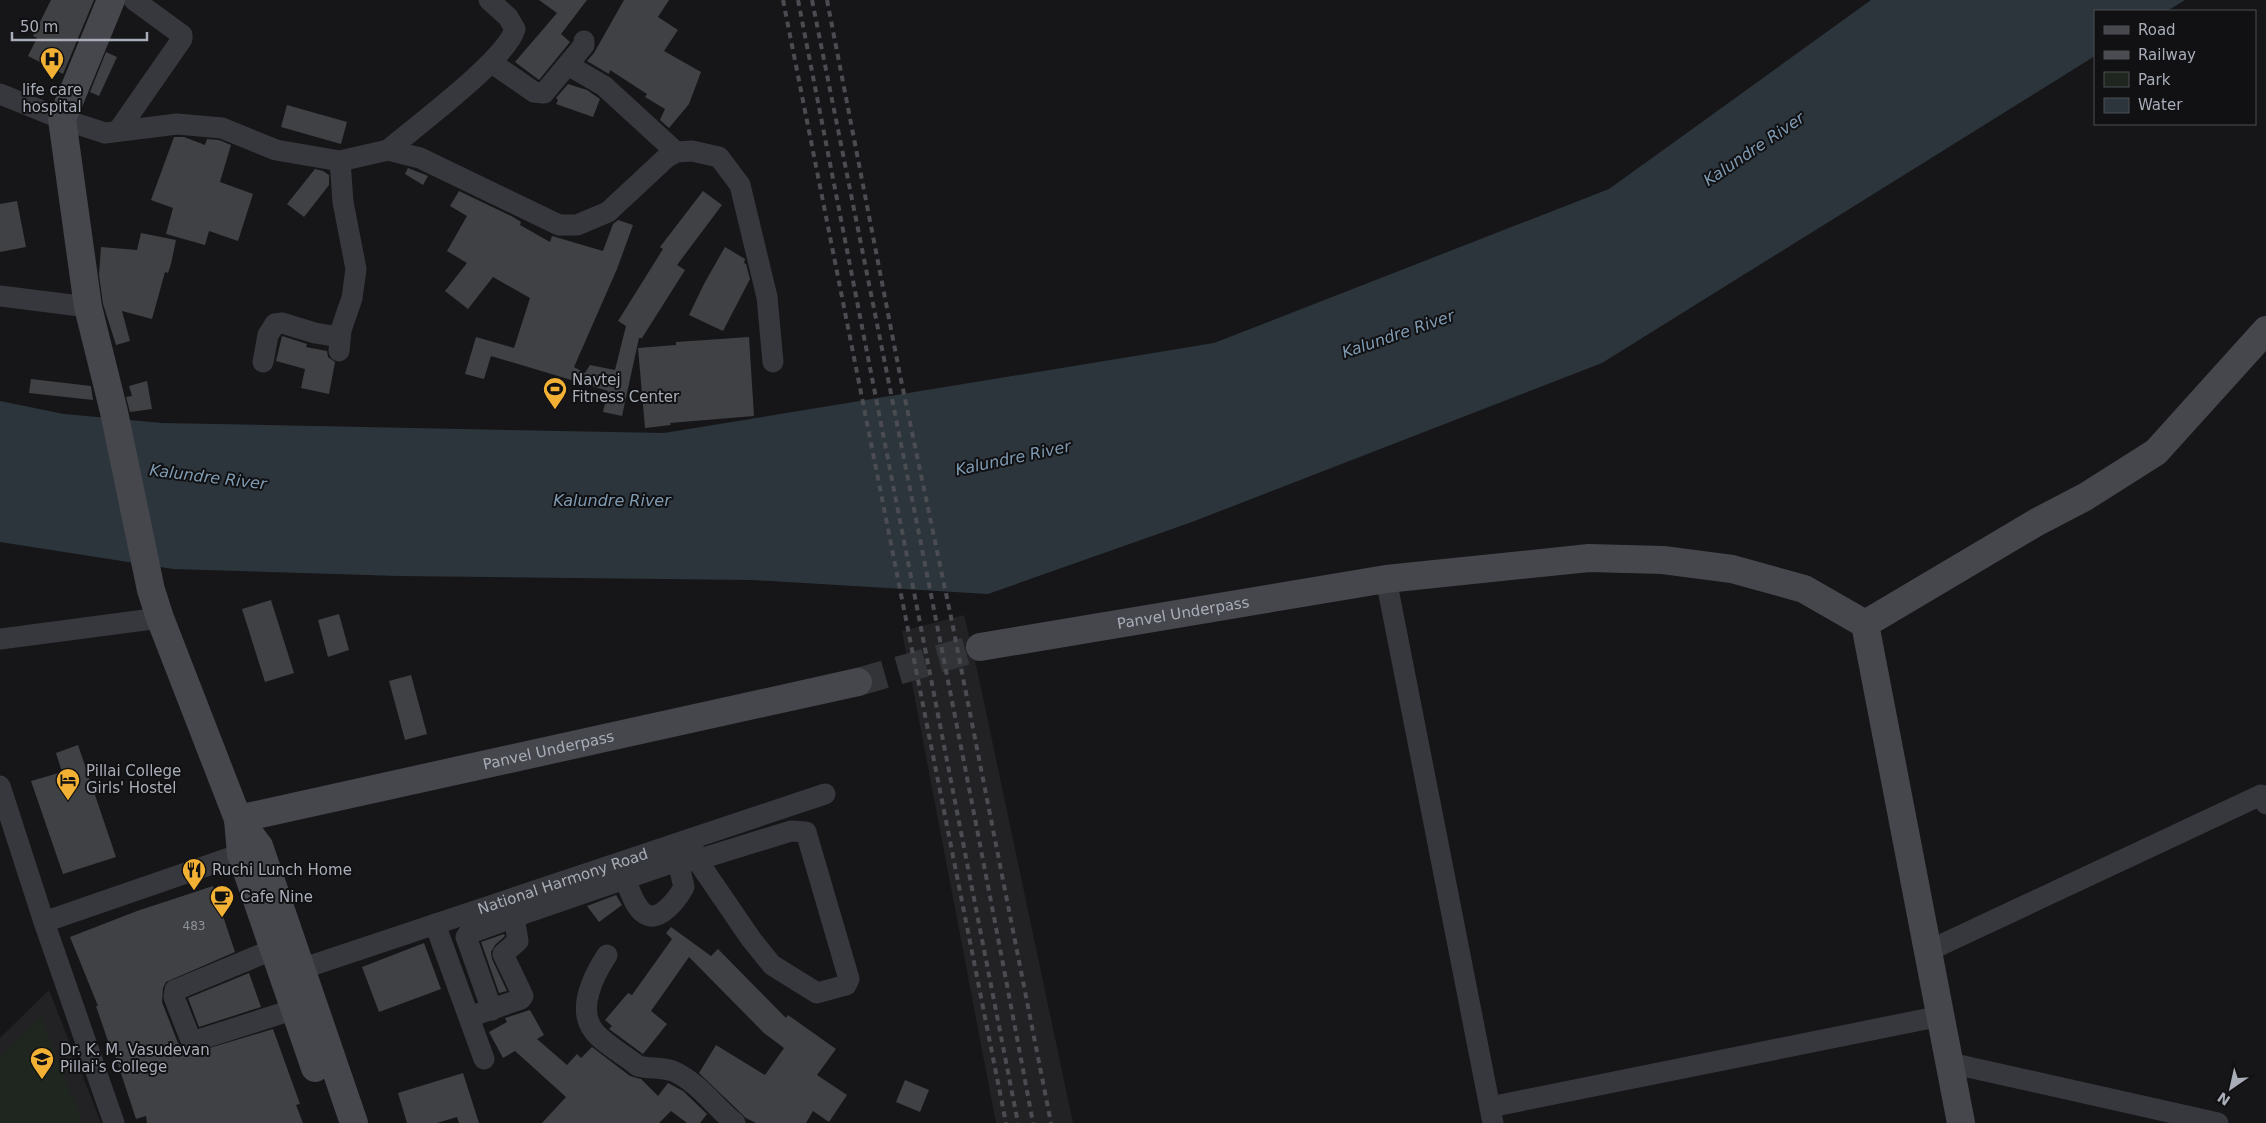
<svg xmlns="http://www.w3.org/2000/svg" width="2266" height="1123" font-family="'DejaVu Sans',sans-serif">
  <rect width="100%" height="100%" fill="#161618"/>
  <g fill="#222225">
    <polygon points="964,615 977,669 1073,1123 996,1123 902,631"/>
    <polygon points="49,990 101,1123 0,1123 0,1038"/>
  </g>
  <polygon fill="#1e261f" points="41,1018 83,1123 0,1123 0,1056"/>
  <polygon fill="#2c353c" points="1871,0 2185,0 2167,11 2095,11 2095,56 1602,363 1192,522 988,594 752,580 399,576 173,569 0,542 0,401 64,414 162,423 664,433 1214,343 1609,189"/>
  <g fill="#404145">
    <polygon points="51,0 94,0 63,74 28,56 37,38 33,36"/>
    <polygon points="539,0 587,0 561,34 570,42 539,80 515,62 557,13"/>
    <polygon points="624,0 669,0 658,17 678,30 664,51 701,72 689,104 669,128 660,120 665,109 645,97 647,94 610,70 609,74 587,61 594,53"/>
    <polygon points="106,52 117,57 99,96 90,92"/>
    <polygon points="568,84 587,90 600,99 593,117 556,104 558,100 556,98"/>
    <polygon points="287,105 347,122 341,144 281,127"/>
    <polygon points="174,137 184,137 205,145 207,139 219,140 231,145 220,182 253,194 238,241 209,231 205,245 166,234 173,208 151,200"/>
    <polygon points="408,168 428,176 423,185 405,174"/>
    <polygon points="315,169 323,171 329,175 329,185 304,217 287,204"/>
    <polygon points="459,191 513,217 521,222 520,225 550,242 552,236 603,251 613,224 618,220 633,225 617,269 574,367 585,373 590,365 615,370 626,326 618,321 663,249 660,247 703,191 722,205 677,265 685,270 642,338 639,338 622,416 603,412 608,391 491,356 484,379 465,374 476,337 514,348 530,298 493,277 468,309 445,291 467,263 447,251 467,216 450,206"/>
    <polygon points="17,201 26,247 0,252 0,204"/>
    <polygon points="141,233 176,240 171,264 168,273 165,272 152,319 122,311 130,341 116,345 103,304 99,275 101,247 137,250"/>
    <polygon points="725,247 745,259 744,263 746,264 750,279 723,331 689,315 704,284"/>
    <polygon points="282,336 307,344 306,347 327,351 328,357 335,362 329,394 301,388 305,369 276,361"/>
    <polygon points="749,337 754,416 670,423 671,425 645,428 638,348 676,345 676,342"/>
    <polygon points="31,379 91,386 93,400 29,393"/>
    <polygon points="147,381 152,409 130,412 126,397 132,396 129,386"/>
    <polygon points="271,600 294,673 265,682 242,609"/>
    <polygon points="339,614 349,650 328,657 318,620"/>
    <polygon points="411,675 427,734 405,740 389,681"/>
    <polygon points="78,745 116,857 63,874 31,781 62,772 56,753"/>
    <polygon points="213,886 235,952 166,982 163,988 162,1002 178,1043 184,1049 193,1053 273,1029 300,1104 296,1105 303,1123 147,1123 146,1116 136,1119 112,1046 110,1047 96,1006 98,1006 70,937 137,911"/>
    <polygon points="616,895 622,905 599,922 587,906"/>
    <polygon points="671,927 711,956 718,949 786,1018 788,1015 836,1049 817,1075 847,1095 829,1122 813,1111 806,1123 756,1123 746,1118 699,1073 716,1045 765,1075 784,1048 764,1033 689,957 651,1011 667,1024 643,1054 609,1029 612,1026 605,1020 628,993 632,995 672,939 666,933"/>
    <polygon points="504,934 505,936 495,945 491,952 492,959 507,991 499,993 481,942"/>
    <polygon points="424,943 441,989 379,1012 362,967"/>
    <polygon points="249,973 261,1007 199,1027 188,998"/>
    <polygon points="530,1010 544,1035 537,1039 567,1065 577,1054 581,1058 592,1047 630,1076 641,1079 658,1096 668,1083 683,1091 707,1114 700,1123 687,1123 671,1111 659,1123 542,1123 566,1097 515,1051 503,1058 489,1032 507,1022 505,1018"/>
    <polygon points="463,1073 479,1123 459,1123 457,1117 437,1123 407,1123 398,1093"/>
    <polygon points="905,1080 929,1090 920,1112 896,1102"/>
  </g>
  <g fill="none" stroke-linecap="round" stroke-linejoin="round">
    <polyline stroke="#333438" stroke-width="28" stroke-dasharray="28 14" stroke-linecap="butt" points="858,682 980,647"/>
    <g stroke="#37383d" stroke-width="21">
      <polyline points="492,63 534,92 544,93 584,45 584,41"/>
      <polyline points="568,65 604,86 676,152"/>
      <polyline points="0,94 62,119 105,133 177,124 222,128 276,150 340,161 388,150 420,158 559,225 577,225 608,212 666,158 676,152 692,151 719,157 740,185 767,297 773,362"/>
      <polyline points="118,131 182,39 182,35 134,0"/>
      <path d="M 388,150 C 416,126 506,60 515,29 L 508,17 L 489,0"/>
      <polyline points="0,296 88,307"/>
      <polyline points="339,351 341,330 352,298 356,269 343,202 340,161"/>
      <polyline points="263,362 268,335 275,324 282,323 315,333 340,337"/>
      <polyline points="1386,579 1493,1123"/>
      <polyline points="0,639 160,618"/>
      <polyline points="0,786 44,922"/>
      <path d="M 625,879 C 630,890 634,907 645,914 C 660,923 678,898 684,887 L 678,862"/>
      <polyline points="435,924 484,1059"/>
      <polyline points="274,949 178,989 175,990 174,997 190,1038 195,1041 295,1009"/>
      <polyline points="1928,951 2261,795 2266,804"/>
      <path d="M 607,955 C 594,975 577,1008 593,1030 C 600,1041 627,1057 638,1066 C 650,1069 661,1067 673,1071 C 698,1082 714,1106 735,1123"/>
      <path id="s1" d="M 301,969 L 825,794"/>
      <polyline points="492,1010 466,937 468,934 514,917 510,905"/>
      <polyline points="469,1017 521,999 523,996 503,954 518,941 514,917 671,863 697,860 791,831 806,832 849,979 846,985 817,993 772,965 751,939 697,860 690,839"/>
      <polyline points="1950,1063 2218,1123"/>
      <polyline points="1490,1107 1941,1016"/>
      <polyline points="114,1123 44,922 241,854"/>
    </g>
    <g stroke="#45474d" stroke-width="28">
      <polyline points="111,0 62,119 88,307 114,412 151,590 160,618 238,819 259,846 354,1123"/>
      <polyline points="1865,624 2037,522 2085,497 2156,452 2266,330"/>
      <path id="s2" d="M 980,647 L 1386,579 L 1589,558 L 1663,560 L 1732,569 L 1804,589 L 1865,624 L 1961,1123"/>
      <path id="s3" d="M 238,819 L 858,682"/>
      <polyline points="238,819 241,854 315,1068"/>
    </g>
    <g stroke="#4a4c52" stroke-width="4" stroke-dasharray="6 5" stroke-linecap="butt">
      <polyline points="783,0 1006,1123"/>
      <polyline points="798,0 1018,1123"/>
      <path d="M 812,0 C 887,374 963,748 1033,1123"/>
      <polyline points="827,0 900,375 952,622 1051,1123"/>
    </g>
  </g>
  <defs>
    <g id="hospital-pin" transform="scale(1.25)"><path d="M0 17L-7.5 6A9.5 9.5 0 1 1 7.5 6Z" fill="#f2b134" stroke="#111113"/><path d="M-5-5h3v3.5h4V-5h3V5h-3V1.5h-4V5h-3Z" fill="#111"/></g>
    <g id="stadium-pin" transform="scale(1.25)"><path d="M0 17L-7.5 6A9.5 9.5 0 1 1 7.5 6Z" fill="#f2b134" stroke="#111113"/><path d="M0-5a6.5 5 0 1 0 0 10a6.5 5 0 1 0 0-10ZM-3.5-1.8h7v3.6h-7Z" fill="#111"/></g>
    <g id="hotel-pin" transform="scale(1.25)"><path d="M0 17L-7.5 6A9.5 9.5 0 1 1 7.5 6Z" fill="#f2b134" stroke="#111113"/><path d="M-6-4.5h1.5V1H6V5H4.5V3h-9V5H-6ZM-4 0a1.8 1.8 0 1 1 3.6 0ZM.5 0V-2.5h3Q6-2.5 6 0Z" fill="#111"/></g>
    <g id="restaurant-pin" transform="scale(1.25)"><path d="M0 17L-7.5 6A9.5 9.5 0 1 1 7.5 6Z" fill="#f2b134" stroke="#111113"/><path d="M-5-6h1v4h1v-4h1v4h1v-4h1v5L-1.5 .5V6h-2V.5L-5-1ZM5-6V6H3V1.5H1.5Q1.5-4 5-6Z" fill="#111"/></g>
    <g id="cafe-pin" transform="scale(1.25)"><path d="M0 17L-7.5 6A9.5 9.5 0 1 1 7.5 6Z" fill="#f2b134" stroke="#111113"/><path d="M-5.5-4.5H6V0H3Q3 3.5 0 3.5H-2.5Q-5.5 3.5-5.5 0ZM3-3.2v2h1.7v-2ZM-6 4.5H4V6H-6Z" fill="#111"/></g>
    <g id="university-pin" transform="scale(1.25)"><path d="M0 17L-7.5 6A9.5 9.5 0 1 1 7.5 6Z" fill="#f2b134" stroke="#111113"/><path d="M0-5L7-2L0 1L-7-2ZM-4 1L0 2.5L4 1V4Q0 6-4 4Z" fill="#111"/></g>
  </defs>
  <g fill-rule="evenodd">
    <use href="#hospital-pin" x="52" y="59"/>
    <use href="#stadium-pin" x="555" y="389"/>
    <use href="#hotel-pin" x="68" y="780"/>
    <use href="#restaurant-pin" x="194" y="870"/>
    <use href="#cafe-pin" x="222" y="897"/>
    <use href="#university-pin" x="42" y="1059"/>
  </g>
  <g text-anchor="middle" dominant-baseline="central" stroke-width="4" stroke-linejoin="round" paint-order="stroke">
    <g font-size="12" fill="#8e929b">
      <text x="194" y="926">483</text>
    </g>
    <g font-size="15" fill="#a8adb8" stroke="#111113" text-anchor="start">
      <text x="52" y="90" text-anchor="middle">life care<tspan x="52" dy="17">hospital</tspan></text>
      <text x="572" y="380">Navtej<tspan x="572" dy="17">Fitness Center</tspan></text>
      <text x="86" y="771">Pillai College<tspan x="86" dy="17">Girls' Hostel</tspan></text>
      <text x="212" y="870">Ruchi Lunch Home</text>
      <text x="240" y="897">Cafe Nine</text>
      <text x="60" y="1050">Dr. K. M. Vasudevan<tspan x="60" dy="17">Pillai's College</tspan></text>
    </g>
    <g font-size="15" fill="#a8adb8" stroke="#111113">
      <text stroke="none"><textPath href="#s2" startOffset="206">Panvel Underpass</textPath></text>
      <text stroke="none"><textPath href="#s3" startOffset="318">Panvel Underpass</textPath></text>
      <text stroke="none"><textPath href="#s1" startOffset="276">National Harmony Road</textPath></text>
    </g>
    <g font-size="16" font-style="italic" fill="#7f9bb3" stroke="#111113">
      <text transform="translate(1754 149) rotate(-34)">Kalundre River</text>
      <text transform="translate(1398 334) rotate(-19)">Kalundre River</text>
      <text transform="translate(1013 458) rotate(-12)">Kalundre River</text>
      <text transform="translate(208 477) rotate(7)">Kalundre River</text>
      <text x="612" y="500">Kalundre River</text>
    </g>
  </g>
  <rect x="2094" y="10" width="162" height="115" fill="#111113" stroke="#4d4f55"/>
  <rect x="2104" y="26" width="25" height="8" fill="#45474d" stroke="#4d4f55"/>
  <text x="2138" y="35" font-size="15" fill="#a8adb8">Road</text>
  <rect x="2104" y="51" width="25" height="8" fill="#4a4c52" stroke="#4d4f55"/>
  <text x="2138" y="60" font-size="15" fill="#a8adb8">Railway</text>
  <rect x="2104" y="72" width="25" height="15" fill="#1e261f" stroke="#4d4f55"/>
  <text x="2138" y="85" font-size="15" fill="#a8adb8">Park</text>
  <rect x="2104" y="98" width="25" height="15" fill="#2c353c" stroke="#4d4f55"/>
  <text x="2138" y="110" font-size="15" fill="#a8adb8">Water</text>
  <g transform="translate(2231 1088) rotate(214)" stroke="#111113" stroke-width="4" paint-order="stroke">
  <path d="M0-4L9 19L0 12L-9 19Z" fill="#a8adb8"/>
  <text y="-8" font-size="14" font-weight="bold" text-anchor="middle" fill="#a8adb8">N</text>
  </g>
  <path d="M12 32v8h135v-8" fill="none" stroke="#a8adb8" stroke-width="2.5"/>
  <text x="20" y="32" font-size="15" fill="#a8adb8" stroke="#111113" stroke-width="4" paint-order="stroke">50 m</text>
</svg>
